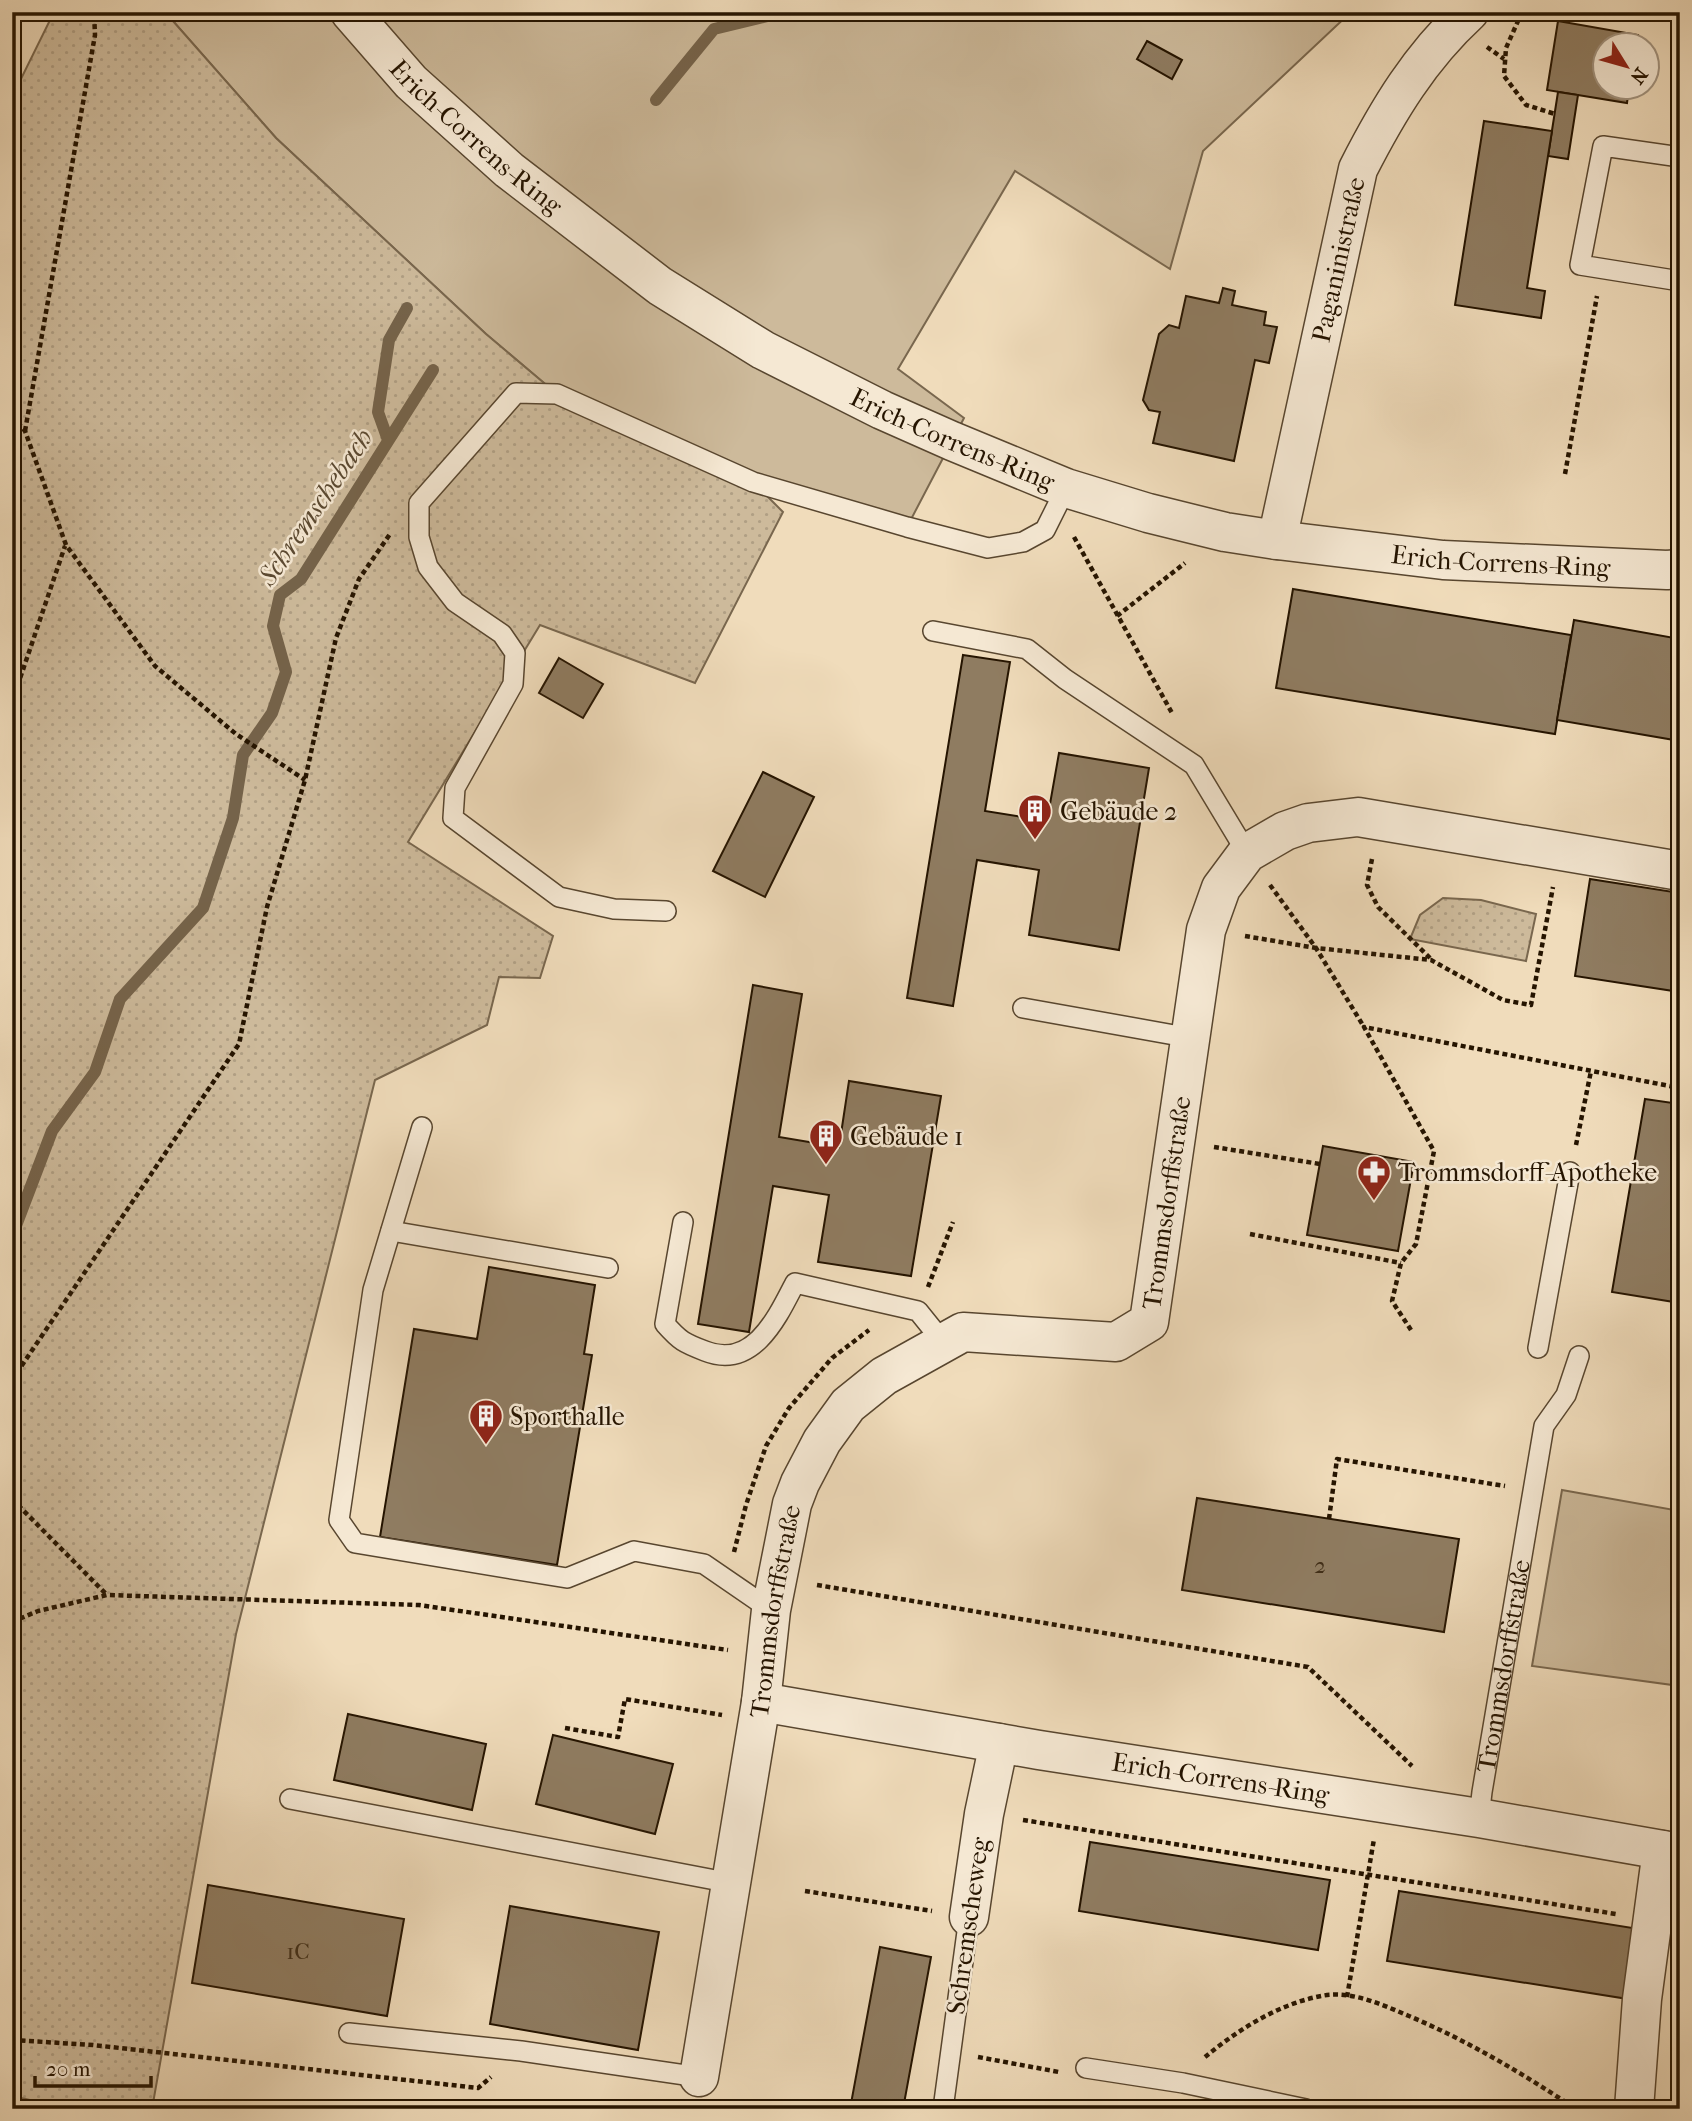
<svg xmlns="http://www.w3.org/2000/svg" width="1692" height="2121" font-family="'IM FELL French Canon',serif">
  <defs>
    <pattern id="park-dots" width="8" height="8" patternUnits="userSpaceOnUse" patternTransform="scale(1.75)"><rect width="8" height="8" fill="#cdba9b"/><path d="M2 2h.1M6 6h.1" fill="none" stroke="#b09f84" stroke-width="1.8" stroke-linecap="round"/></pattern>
  </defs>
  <rect width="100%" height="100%" fill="#f0dcbb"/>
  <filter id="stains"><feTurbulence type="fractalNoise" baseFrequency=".00286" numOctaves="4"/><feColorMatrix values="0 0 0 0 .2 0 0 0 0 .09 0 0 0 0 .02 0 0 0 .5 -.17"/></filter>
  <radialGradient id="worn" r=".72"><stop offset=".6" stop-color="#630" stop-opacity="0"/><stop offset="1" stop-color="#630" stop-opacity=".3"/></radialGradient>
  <g fill="#cdba9b" stroke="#79674e" stroke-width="2">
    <polygon points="165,12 1351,12 1203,151 1170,269 1015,171 898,369 964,418 907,527 753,482 557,394 486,334 276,138"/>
    <polygon points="1562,1490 1680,1511 1680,1686 1532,1666"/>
  </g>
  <g fill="url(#park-dots)" stroke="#79674e" stroke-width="2">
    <polygon points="54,12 165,12 276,138 486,334 557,394 753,482 783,512 695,683 540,625 408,842 553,936 540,978 499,977 487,1025 375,1080 236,1634 152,2109 70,2109 12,2096 12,597 20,576 12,551 12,97"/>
    <polygon points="1443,898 1481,900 1536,914 1526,961 1410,939 1420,915"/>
  </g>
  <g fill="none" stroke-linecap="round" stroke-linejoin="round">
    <g stroke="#75634a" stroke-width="12">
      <polyline points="656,100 714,29 784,12"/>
      <polyline points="388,440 378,412 389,340 407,308"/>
      <polyline points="12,1236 52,1131 95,1072 120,999 203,908 233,818 243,755 272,713 286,672 273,626 280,595 301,579 433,370"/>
    </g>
  </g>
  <g fill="#8f7c61" stroke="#251400" stroke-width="2">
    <polygon points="1558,21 1638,35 1636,46 1604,46 1604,88 1629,88 1627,103 1547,90"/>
    <polygon points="1147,41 1182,60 1172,79 1137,59"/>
    <polygon points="1558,92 1578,95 1568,159 1548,156"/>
    <polygon points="1484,121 1552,131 1527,288 1545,291 1541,318 1455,305"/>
    <polygon points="1223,288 1235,291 1232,305 1266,312 1264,325 1277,327 1269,363 1255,360 1234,461 1153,443 1160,412 1149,410 1143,400 1159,334 1169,325 1179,328 1186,296 1219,303"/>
    <polygon points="1293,589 1571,635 1555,734 1276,688"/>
    <polygon points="1574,620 1680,639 1680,741 1557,720"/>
    <polygon points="963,655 1010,662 985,811 1047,821 1059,753 1149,768 1119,950 1029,935 1039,870 977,860 953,1006 907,998"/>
    <polygon points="559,658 603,684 583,718 539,693"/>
    <polygon points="763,772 814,797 765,897 713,871"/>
    <polygon points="1590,879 1680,893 1680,992 1575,976"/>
    <polygon points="753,985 802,994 779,1137 839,1147 849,1081 941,1096 911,1276 818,1262 829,1195 773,1186 749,1332 698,1324"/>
    <polygon points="1645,1099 1680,1104 1680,1303 1612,1292"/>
    <polygon points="1323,1146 1414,1162 1398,1251 1307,1235"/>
    <polygon points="489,1267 595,1285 584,1354 592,1355 557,1565 380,1537 414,1329 477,1339"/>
    <polygon points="1197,1498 1459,1539 1444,1632 1182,1590"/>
    <polygon points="348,1714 486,1744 472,1810 334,1780"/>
    <polygon points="553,1735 673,1764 655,1834 536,1804"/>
    <polygon points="1090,1842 1330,1880 1318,1950 1079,1911"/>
    <polygon points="208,1885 404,1919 387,2016 192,1983"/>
    <polygon points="1399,1891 1639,1929 1628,1999 1387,1961"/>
    <polygon points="510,1906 659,1932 638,2050 490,2024"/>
    <polygon points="880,1947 931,1957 903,2109 850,2109"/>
  </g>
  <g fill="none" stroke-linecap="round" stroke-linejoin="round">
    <g stroke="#58462f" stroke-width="22">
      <g id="lane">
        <polyline points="1680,157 1603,146 1580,265 1680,281"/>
        <polyline points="933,631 1027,649 1065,679 1194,765 1247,853"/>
        <polyline points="666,911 614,909 559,897 453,818 455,788 513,684 515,653 502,634 455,602 428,567 419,537 419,503 516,393 557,394 753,482 907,527 988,548 1023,542 1045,530 1066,488"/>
        <polyline points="1023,1008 1191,1038"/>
        <polyline points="422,1127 373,1290 339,1520 355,1543 567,1578 634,1551 704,1564 771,1610"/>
        <path d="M 683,1222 L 665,1324 C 680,1341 684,1343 705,1351 C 753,1370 777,1318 795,1283 L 918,1311 L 943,1342"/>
        <polyline points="391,1231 608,1268"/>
        <polyline points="1538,1348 1570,1172"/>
        <polyline points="290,1799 731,1883"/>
        <path id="s1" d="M 1479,1818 L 1482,1792 L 1544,1426 L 1566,1395 L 1579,1356"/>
        <polyline points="349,2033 521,2051 699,2077"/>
        <polyline points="1086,2068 1183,2083 1306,2109"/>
        <polyline points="943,2109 969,1917"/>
      </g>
    </g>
    <g stroke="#58462f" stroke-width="41">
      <g id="street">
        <path id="s2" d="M 350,12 L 411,82 L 509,170 L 660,286 L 763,350 L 882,410 L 952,441 L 1066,488 L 1148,513 L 1225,532 L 1277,540 L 1443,560 L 1667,570 L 1680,569"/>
        <path id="s3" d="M 1277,540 L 1358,169 C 1388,110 1420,57 1469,12"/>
        <path id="s4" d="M 761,1702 L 1039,1750 L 1479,1818 L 1680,1853"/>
        <polyline points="969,1917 984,1814 999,1743"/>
        <path id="s5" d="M 699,2077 L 761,1702 L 771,1610 L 792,1504 L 800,1483 L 822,1441 L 848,1405 L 884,1376 L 963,1332 L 1116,1342 L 1149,1322 L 1206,930 L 1221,888 L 1247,853 L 1285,831 L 1308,823 L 1358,817 L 1680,871"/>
        <polyline points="1634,2109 1642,1999 1662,1850"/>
      </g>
    </g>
    <g stroke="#251400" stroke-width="4.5" stroke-dasharray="5 3.5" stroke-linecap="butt">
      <polyline points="1522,12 1506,48 1504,76 1526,105 1555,114"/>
      <polyline points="1487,47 1504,59"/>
      <polyline points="12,416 25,431 66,545 155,666 236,734 305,780"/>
      <polyline points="25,431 95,35 94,12"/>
      <polyline points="1565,474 1597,296"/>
      <polyline points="1074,537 1172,713"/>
      <polyline points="1117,616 1185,563"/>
      <polyline points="12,702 65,546"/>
      <polyline points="1372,859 1367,885 1378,907 1430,958"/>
      <polyline points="1270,885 1316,948 1364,1027"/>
      <polyline points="1245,936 1316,948 1431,960 1503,1000 1531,1005 1553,887"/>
      <polyline points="1576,1145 1591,1071"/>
      <polyline points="1214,1147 1320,1164"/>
      <polyline points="1250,1234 1401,1263"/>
      <polyline points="928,1287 953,1222"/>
      <polyline points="1411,1330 1392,1301 1401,1263 1416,1244 1434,1151 1364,1027 1680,1088"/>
      <polyline points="12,1380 239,1044 267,907 305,780 336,638 359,579 390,534"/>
      <polyline points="12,1499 106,1594"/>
      <polyline points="1329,1519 1337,1459 1505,1486"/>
      <polyline points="734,1552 746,1505 766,1446 789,1408 832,1358 869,1330"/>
      <polyline points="817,1585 1308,1667 1412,1766"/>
      <polyline points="12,1622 38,1611 107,1595 419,1605 728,1650"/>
      <polyline points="565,1728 618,1737 625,1699 722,1715"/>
      <polyline points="1023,1820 1616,1914"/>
      <polyline points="805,1891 932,1911"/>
      <polyline points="1347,1997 1374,1839"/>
      <polyline points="12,2040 93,2045 478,2088 491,2077"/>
      <polyline points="978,2057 1059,2072"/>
      <path d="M 1205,2057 C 1239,2029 1281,2002 1327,1995 C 1355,1992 1383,2005 1409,2016 C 1468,2041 1522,2073 1576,2109"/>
    </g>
    <use href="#lane" stroke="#f5e8d3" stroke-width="19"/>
    <use href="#street" stroke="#f5e8d3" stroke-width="38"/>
  </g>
  <defs>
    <g id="building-pin" transform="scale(1.75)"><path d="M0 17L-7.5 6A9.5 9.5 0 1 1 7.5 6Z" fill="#8f2418" stroke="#f5e8d3"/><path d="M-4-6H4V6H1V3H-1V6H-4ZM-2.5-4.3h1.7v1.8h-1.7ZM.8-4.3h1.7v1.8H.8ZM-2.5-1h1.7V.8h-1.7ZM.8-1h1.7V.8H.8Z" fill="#fff"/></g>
    <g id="pharmacy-pin" transform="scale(1.75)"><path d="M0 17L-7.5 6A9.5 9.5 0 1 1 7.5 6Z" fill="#8f2418" stroke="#f5e8d3"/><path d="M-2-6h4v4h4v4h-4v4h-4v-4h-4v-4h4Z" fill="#fff"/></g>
  </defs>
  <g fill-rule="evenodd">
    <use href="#building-pin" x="1035" y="811"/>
    <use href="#building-pin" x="826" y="1136"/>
    <use href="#pharmacy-pin" x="1374" y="1172"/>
    <use href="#building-pin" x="486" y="1416"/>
  </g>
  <g text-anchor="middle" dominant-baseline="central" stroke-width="5" stroke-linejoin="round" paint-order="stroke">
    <g font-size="23" fill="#402e18">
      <text x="1320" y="1565">2</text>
      <text x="298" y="1951">1C</text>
    </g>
    <g font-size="26" fill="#251400" stroke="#f5e8d3">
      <text stroke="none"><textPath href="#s2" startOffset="178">Erich-Correns-Ring</textPath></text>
      <text stroke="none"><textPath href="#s3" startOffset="287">Paganinistraße</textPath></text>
      <text stroke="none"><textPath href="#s2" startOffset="746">Erich-Correns-Ring</textPath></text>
      <text stroke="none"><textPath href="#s2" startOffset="1312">Erich-Correns-Ring</textPath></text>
      <text stroke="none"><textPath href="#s5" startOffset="1144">Trommsdorffstraße</textPath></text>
      <text stroke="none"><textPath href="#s5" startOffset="472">Trommsdorffstraße</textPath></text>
      <text stroke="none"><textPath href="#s1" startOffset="154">Trommsdorffstraße</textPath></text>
      <text stroke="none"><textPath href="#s4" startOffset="466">Erich-Correns-Ring</textPath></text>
      <text transform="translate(968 1926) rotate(-82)">Schremscheweg</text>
    </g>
    <g font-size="26" fill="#251400" stroke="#f5e8d3" text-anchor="start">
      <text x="1060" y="811">Gebäude 2</text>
      <text x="850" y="1136">Gebäude 1</text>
      <text x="1398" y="1172">Trommsdorff-Apotheke</text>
      <text x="510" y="1416">Sporthalle</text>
    </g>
    <g font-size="28" font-style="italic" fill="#5b4931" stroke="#f5e8d3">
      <text transform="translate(315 507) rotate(-56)">Schremschebach</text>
    </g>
  </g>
  <rect width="1692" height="2121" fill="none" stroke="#f0dcbb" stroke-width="42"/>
  <rect x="14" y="14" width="1664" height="2093" fill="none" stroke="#251400" stroke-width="3.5"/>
  <rect x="21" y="21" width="1650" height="2079" fill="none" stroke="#251400" stroke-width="2"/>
  <g transform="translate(1626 66) rotate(127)"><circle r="33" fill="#f5e8d3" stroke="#a2937f" stroke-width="2"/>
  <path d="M0-5L12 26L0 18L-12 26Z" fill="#8f2418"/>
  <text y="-10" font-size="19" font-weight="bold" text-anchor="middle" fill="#251400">N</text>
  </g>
  <path d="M35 2076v10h116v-10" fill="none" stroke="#251400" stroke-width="3.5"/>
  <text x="46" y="2076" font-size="21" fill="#251400" stroke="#f5e8d3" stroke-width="5" paint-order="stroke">20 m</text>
  <rect width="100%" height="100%" filter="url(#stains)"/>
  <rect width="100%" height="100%" fill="url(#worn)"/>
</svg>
